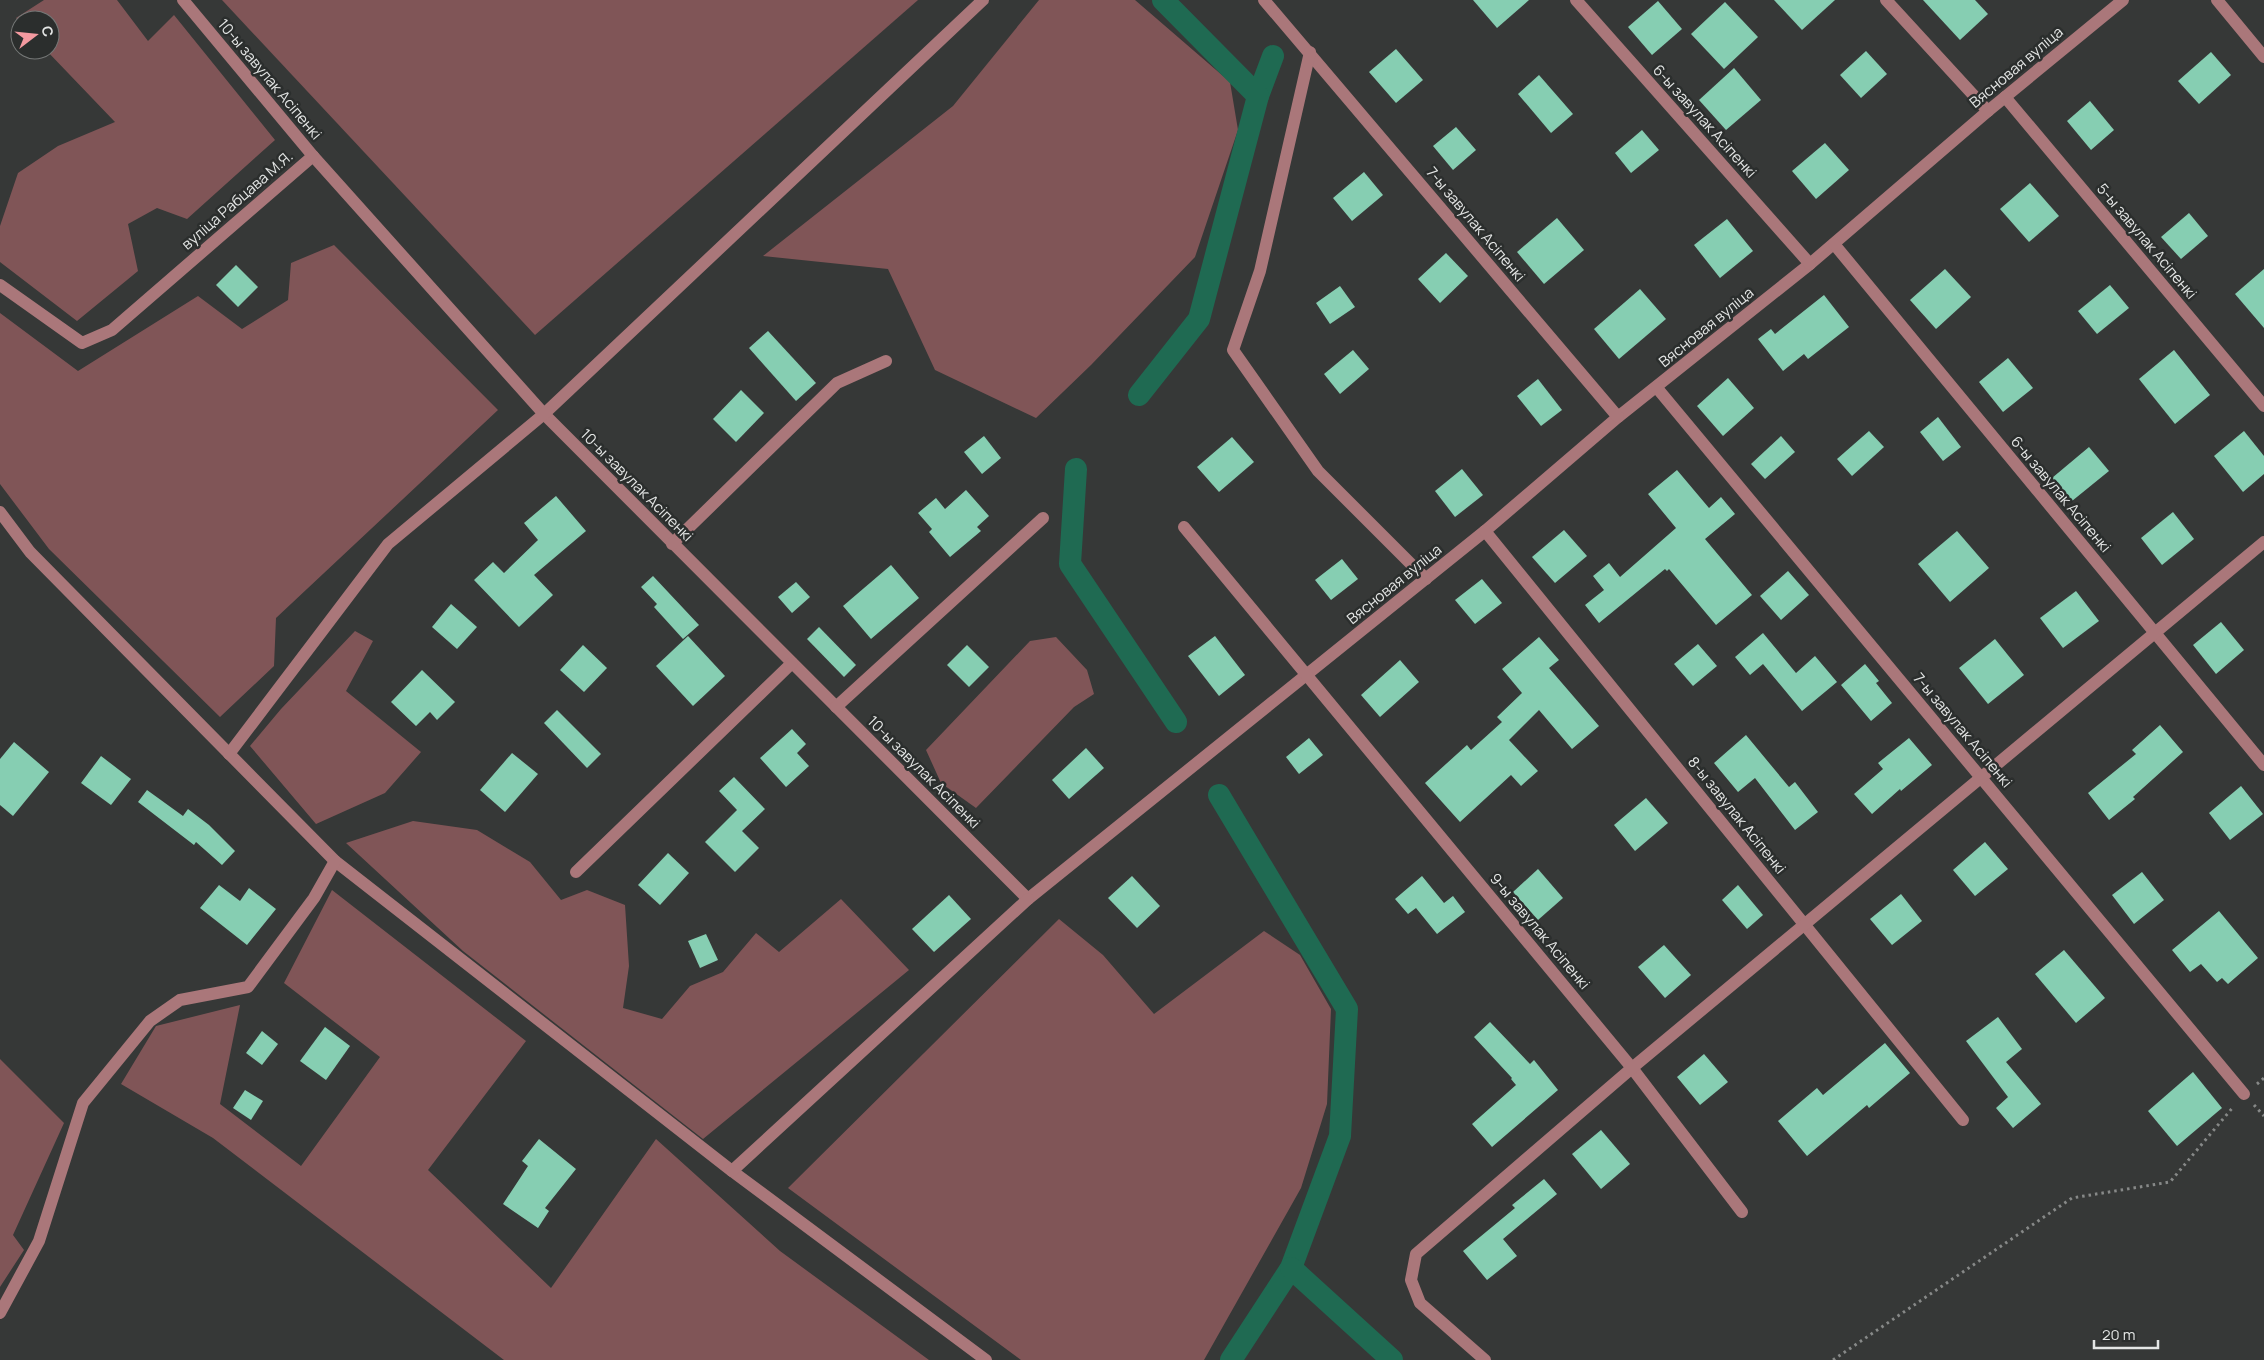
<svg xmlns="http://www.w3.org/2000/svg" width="2264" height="1360" font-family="Manrope,sans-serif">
  <rect width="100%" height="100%" fill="#363837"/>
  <g fill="#805557">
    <polygon points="44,0 117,0 148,41 174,15 275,140 187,219 157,208 128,224 138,271 77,321 0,262 0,226 18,173 58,146 115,122 46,50 50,50 50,20 20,20 20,23 16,18"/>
    <polygon points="222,0 918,0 535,335"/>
    <polygon points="1039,0 1135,0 1230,82 1238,130 1195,257 1091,365 1036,418 935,370 888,269 763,256 953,106"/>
    <polygon points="334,245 498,410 276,618 274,666 220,717 49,549 0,484 0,313 78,371 198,296 242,329 288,300 291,263"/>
    <polygon points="355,631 373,641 346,691 421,752 385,793 316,824 250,746 281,709"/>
    <polygon points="1056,637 1087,670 1094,694 1074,707 976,808 941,783 926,750 1030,641"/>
    <polygon points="413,821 477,830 530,862 561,900 587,890 625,905 629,966 623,1008 662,1019 690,986 723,972 756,933 779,952 841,899 909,970 703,1139 463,951 346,843"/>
    <polygon points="332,890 526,1041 428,1170 551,1288 656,1139 780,1251 929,1360 504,1360 213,1138 121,1084 156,1026 240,1005 220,1104 301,1166 380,1057 284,983"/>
    <polygon points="1059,919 1103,955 1154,1014 1264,931 1300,955 1331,1009 1327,1104 1301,1188 1204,1360 1021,1360 788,1188"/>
    <polygon points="0,1059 64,1123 13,1235 24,1250 0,1287"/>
  </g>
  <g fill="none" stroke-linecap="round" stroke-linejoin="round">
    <g stroke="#1f6a52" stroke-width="22">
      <polyline points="1258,96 1273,56"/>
      <polyline points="1139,395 1199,319 1258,96 1163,0"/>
      <polyline points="1076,469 1070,564 1176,722"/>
      <polyline points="1219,795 1347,1009 1340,1136 1291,1268 1231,1360"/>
      <polyline points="1291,1268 1392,1360"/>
    </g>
  </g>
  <g fill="#86ceb2">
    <polygon points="1473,0 1529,0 1497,28"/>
    <polygon points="1774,0 1835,0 1802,30"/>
    <polygon points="1923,0 1975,0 1988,14 1960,40"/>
    <polygon points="1658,1 1682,29 1652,55 1628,27"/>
    <polygon points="1725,2 1758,37 1724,69 1691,34"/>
    <polygon points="1396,49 1423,80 1396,103 1369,72"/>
    <polygon points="1866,51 1887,74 1861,98 1840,75"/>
    <polygon points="2211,52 2231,75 2199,104 2178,81"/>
    <polygon points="1734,68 1761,100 1726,130 1699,100"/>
    <polygon points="1539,75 1573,114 1551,133 1518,94"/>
    <polygon points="2090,101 2114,130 2091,150 2067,121"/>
    <polygon points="1456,127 1476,150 1453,170 1433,146"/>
    <polygon points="1642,130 1659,150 1631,173 1615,153"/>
    <polygon points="1825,143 1849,170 1816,199 1792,171"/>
    <polygon points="1364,172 1383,195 1352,221 1333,198"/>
    <polygon points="2030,183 2059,216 2029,242 2000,209"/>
    <polygon points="2189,213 2208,236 2181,259 2161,237"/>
    <polygon points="1557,218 1584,250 1544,284 1517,252"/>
    <polygon points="1727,219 1753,251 1720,278 1694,245"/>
    <polygon points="1446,253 1468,276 1440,303 1418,279"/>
    <polygon points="236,265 258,287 238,307 216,285"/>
    <polygon points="1945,269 1971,297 1936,329 1910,300"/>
    <polygon points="2264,269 2264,328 2235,294"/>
    <polygon points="2110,285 2129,308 2097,334 2078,311"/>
    <polygon points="1340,286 1355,307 1330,324 1316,303"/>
    <polygon points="1640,289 1666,319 1619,359 1594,329"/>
    <polygon points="1824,295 1849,327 1808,359 1804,354 1783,371 1758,339 1771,329 1775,334"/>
    <polygon points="768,331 816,383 796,401 749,348"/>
    <polygon points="1353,350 1369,369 1340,394 1324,374"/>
    <polygon points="2174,350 2210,395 2175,424 2139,379"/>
    <polygon points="2008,358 2033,388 2003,412 1979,382"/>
    <polygon points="1728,378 1754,408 1723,436 1697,406"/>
    <polygon points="1538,379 1562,410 1541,426 1517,396"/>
    <polygon points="741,390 764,413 736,442 713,419"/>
    <polygon points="1938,417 1961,447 1943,461 1920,432"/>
    <polygon points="1869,431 1884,447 1852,476 1837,459"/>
    <polygon points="2244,431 2264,456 2264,474 2243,492 2214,456"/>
    <polygon points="984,436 1001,458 982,474 964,452"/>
    <polygon points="1781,436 1795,452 1765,479 1751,464"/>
    <polygon points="1232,437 1254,462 1219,492 1197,467"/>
    <polygon points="2089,447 2109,471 2072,501 2052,478"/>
    <polygon points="1462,469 1483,495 1455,517 1435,491"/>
    <polygon points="1677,470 1709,508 1721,497 1735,514 1705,539 1752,595 1716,625 1669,569 1667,571 1665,569 1599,623 1585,605 1604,590 1593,576 1609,563 1620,577 1676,528 1648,494"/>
    <polygon points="966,490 989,516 977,527 981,531 950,557 929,532 932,529 918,513 936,498 945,509"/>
    <polygon points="556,496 586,531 534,575 553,595 519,627 474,580 493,562 504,573 538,540 524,523"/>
    <polygon points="2173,512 2194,539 2162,565 2141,538"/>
    <polygon points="1564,530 1587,556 1555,583 1532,557"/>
    <polygon points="1957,531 1989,568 1950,602 1918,564"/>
    <polygon points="1342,559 1358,579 1331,600 1315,580"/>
    <polygon points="891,565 919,598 871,639 843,606"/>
    <polygon points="1788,571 1809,595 1781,620 1760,596"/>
    <polygon points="653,576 699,625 683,639 654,607 657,604 641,587"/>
    <polygon points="1482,579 1502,603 1475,624 1455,600"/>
    <polygon points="796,582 810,597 792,613 778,597"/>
    <polygon points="2076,591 2099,621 2063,648 2040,618"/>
    <polygon points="451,604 477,627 457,649 432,627"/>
    <polygon points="2221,622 2244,650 2216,674 2193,645"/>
    <polygon points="819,627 856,665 844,677 807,639"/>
    <polygon points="1763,633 1796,673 1815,656 1837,682 1802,711 1763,664 1750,675 1735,657"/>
    <polygon points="688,636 725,676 693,706 656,666"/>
    <polygon points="1215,636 1245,675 1219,696 1188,656"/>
    <polygon points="1539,637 1559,660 1549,668 1599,726 1572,749 1539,710 1509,740 1538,771 1521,786 1511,775 1460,822 1425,783 1467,745 1471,750 1502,722 1497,717 1522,693 1502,669"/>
    <polygon points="1995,639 2024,675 1988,704 1959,668"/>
    <polygon points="1698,644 1717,666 1693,686 1674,664"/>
    <polygon points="583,645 607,668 584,692 560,670"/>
    <polygon points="967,645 989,667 969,687 947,665"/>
    <polygon points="1400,660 1419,682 1380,717 1361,695"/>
    <polygon points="1865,664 1879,681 1876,683 1892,703 1871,721 1841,685"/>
    <polygon points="422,670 455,702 437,720 430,712 416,726 391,702"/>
    <polygon points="557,710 601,754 587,768 544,723"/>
    <polygon points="2160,725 2183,752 2133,797 2135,799 2109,820 2088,793 2136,754 2132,750"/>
    <polygon points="792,729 806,744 797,753 809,766 786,787 760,758"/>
    <polygon points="1746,735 1789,787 1795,782 1818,812 1795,830 1755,778 1738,792 1714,763"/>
    <polygon points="1309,738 1323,755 1299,774 1286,757"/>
    <polygon points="1909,738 1932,765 1901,791 1900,789 1872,814 1854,794 1883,769 1878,763"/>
    <polygon points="14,742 49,772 13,816 0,805 0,759"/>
    <polygon points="1086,748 1104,768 1069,799 1052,780"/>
    <polygon points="512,753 538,774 505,812 480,790"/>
    <polygon points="101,756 131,779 111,805 81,783"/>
    <polygon points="734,777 765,809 742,831 759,848 735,872 705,842 737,810 719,791"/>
    <polygon points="2241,786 2263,814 2230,840 2209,813"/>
    <polygon points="147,790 183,816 188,809 209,825 235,851 222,865 196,842 194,845 138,802"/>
    <polygon points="1646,798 1668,823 1635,851 1614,825"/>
    <polygon points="1985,842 2008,869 1975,896 1953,870"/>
    <polygon points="668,853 689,873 660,905 638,885"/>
    <polygon points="1538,869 1563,898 1538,920 1513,892"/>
    <polygon points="2142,872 2164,900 2134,924 2112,895"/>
    <polygon points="1132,876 1160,906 1137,928 1108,898"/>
    <polygon points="1422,876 1444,903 1453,896 1465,912 1437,934 1416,908 1408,914 1395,899"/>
    <polygon points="219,885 240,901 249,888 276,909 247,945 200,908"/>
    <polygon points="1738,885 1763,915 1747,929 1722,900"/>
    <polygon points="1901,894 1922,921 1892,945 1870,919"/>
    <polygon points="949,895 971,919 934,952 912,929"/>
    <polygon points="2219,911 2258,958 2228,984 2222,978 2217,982 2201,964 2190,972 2172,950"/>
    <polygon points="706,934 718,960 700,968 688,941"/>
    <polygon points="1664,945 1691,975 1665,998 1638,967"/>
    <polygon points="2064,950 2105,998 2076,1023 2035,974"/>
    <polygon points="1998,1017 2022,1049 2006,1062 2041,1104 2013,1128 1996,1108 2008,1097 1966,1041"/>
    <polygon points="1490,1022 1530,1064 1534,1060 1558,1090 1492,1147 1472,1124 1516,1085 1511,1079 1512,1078 1474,1037"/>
    <polygon points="325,1027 350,1046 326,1080 300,1061"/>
    <polygon points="262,1031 278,1044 262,1065 246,1053"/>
    <polygon points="1885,1043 1910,1073 1869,1108 1867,1105 1807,1156 1778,1121 1817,1088 1823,1095"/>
    <polygon points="1704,1054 1728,1082 1700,1105 1677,1077"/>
    <polygon points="2193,1072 2222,1108 2177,1146 2148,1111"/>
    <polygon points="245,1090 263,1101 251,1120 233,1108"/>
    <polygon points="1601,1130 1630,1164 1601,1189 1572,1154"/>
    <polygon points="539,1139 576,1169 545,1208 549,1211 538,1228 503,1204 528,1166 522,1161"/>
    <polygon points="1544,1179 1557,1194 1503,1239 1517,1256 1487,1280 1463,1251 1515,1208 1512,1205"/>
  </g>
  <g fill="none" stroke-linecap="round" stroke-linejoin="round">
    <g stroke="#878988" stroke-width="3" stroke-dasharray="2.5 4" stroke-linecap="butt">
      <polyline points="2257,1084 2264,1078"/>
      <polyline points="2254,1105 2264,1116"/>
      <polyline points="1833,1360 2072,1198 2170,1182 2234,1106"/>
    </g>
    <g stroke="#aa777a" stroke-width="12">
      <polyline points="183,0 313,156 544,414 1028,899 1485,531 1618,417 1810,264 1988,111 2123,0"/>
      <polyline points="1264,0 1618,417"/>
      <polyline points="1576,0 1810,264"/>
      <polyline points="1886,0 1988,111"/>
      <polyline points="2217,0 2264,57"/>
      <polyline points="1310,52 1260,271 1233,350 1318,471 1426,579"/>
      <polyline points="2005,97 2264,406"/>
      <polyline points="1834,244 2264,765"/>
      <polyline points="0,285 82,343 112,330 313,156"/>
      <polyline points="1657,388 2244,1094"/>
      <polyline points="0,512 30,552 335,861 732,1171 986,1360"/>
      <polyline points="1184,527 1632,1068 1742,1212"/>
      <polyline points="1485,531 1963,1120"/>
      <polyline points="672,544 837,383 886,361"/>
      <polyline points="836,707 1043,518"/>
      <polyline points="229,754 388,544 544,414 983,0"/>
      <polyline points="576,872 792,663"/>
      <polyline points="732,1171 1028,899"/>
      <polyline points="0,1313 39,1241 83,1103 150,1021 180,1000 248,987 314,898 335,861"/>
      <polyline points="1485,1360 1420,1303 1411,1280 1416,1254 1632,1068 2264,542"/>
    </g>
  </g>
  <g text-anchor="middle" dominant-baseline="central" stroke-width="5" stroke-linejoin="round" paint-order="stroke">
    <g font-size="15" fill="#e4e6e5" stroke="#2b2e2d">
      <text transform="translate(2016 67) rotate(-40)">Вясновая вуліца</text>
      <text transform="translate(270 79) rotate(50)">10-ы завулак Асіпенкі</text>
      <text transform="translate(1705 121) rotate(48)">6-ы завулак Асіпенкі</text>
      <text transform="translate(237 200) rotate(-41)">вуліца Рабцава М.Я.</text>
      <text transform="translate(1476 224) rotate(50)">7-ы завулак Асіпенкі</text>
      <text transform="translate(2147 241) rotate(50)">5-ы завулак Асіпенкі</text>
      <text transform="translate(1706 327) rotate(-39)">Вясновая вуліца</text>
      <text transform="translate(637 485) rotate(45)">10-ы завулак Асіпенкі</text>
      <text transform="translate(2061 494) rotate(50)">6-ы завулак Асіпенкі</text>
      <text transform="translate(1394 584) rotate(-39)">Вясновая вуліца</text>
      <text transform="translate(1963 730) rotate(50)">7-ы завулак Асіпенкі</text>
      <text transform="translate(924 772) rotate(45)">10-ы завулак Асіпенкі</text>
      <text transform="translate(1737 815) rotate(51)">8-ы завулак Асіпенкі</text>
      <text transform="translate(1540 931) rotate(50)">9-ы завулак Асіпенкі</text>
    </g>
  </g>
  <g transform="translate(35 35) rotate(74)"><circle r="24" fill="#2b2e2d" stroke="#757877"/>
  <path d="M0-4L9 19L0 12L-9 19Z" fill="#f49aa0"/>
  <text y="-8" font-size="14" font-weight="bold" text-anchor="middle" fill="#e4e6e5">С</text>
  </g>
  <path d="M2094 1340v8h64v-8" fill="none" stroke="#e4e6e5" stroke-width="2.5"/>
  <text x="2102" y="1340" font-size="15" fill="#e4e6e5" stroke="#2b2e2d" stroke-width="4" paint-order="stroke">20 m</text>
</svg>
